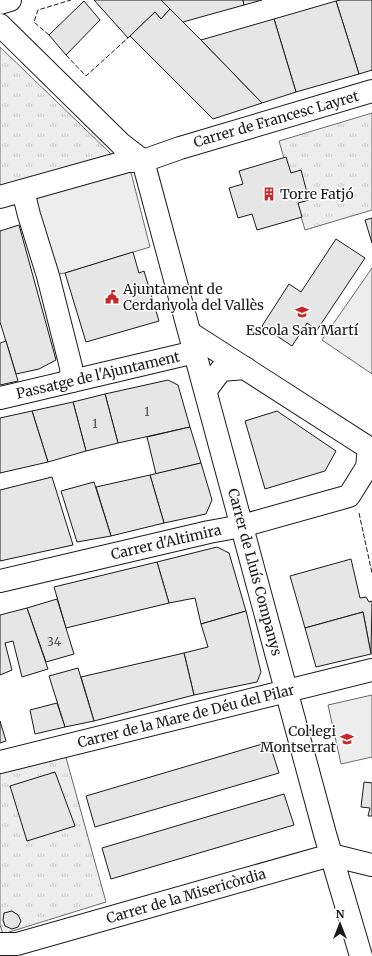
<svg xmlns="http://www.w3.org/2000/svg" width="372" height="956" font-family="Merriweather,serif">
  <defs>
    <pattern id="park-tufts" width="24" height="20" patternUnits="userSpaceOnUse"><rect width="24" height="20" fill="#ededed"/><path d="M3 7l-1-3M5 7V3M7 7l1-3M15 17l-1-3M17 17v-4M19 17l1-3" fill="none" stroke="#cbcbcb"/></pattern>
  </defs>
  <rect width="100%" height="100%" fill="#fff"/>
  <g fill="#ededed" stroke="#6a6a6a">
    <polygon points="128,161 150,247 65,273 48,276 23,191"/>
    <polygon points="372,268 372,374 322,340"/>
    <polygon points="372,695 372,757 341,764 328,705"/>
  </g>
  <g fill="url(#park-tufts)" stroke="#6a6a6a">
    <polygon points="0,47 110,153 122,163 0,197"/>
    <polygon points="372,113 372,210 305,230 279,141"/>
    <polygon points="65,754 106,902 3,934 0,925 0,771"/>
  </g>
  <g fill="#e6e6e6" stroke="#1a1a1a">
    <polygon points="94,0 161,0 170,9 161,19 155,12 128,38"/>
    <polygon points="161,0 243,0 244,5 183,22"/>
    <polygon points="243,0 262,0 244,5"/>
    <polygon points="341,0 372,0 372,70 359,74 336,1"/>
    <polygon points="84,1 100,20 66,55 49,35"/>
    <polygon points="336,1 359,74 296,92 274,19"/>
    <polygon points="170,9 201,40 262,103 213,119 130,36 155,12 161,19"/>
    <polygon points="274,19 296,92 262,103 201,40"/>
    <polygon points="286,157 291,173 301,170 309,200 298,203 302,217 257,230 252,214 238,218 229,188 243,184 239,171"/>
    <polygon points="372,218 372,243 365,220"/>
    <polygon points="19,225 56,360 39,369 16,374 0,322 0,231"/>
    <polygon points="336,239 365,258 317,330 307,323 292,346 262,326 289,284 301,292"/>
    <polygon points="133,252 139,273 144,271 159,321 86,342 65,273"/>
    <polygon points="6,341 18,381 0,385 0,343"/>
    <polygon points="168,380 178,385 190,427 118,443 105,394"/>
    <polygon points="105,394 118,443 86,451 73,402"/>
    <polygon points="73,402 86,451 48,462 32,411"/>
    <polygon points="32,411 48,462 0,473 0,418"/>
    <polygon points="277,411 336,451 325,471 265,489 245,421"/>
    <polygon points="190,427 201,463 156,474 147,437"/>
    <polygon points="201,463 212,500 206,514 164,523 150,475"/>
    <polygon points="150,475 164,523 111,536 96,487"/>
    <polygon points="52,477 73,545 0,561 0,490"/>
    <polygon points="94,482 111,536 77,542 61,491"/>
    <polygon points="217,547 229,553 246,611 201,624 195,598 169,603 157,562"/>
    <polygon points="351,559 360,598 366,597 369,602 372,601 371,654 363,612 305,628 290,576"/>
    <polygon points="157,562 169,603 66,628 54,587"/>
    <polygon points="57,599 74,654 46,662 27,608"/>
    <polygon points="27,608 48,669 22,677 13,641 5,643 12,670 0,675 0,615"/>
    <polygon points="246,611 261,672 257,682 194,695 184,653 208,647 201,624"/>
    <polygon points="363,612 371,654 316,667 305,628"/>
    <polygon points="184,653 194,695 94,721 81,677"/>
    <polygon points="78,668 94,721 65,727 49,676"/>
    <polygon points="57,703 65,727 35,734 30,710"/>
    <polygon points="0,721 6,741 0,743"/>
    <polygon points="269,742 279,773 95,827 86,796"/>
    <polygon points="55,772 75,826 27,841 10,786"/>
    <polygon points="364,782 372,783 372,816 368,816 370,808 361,807"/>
    <polygon points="284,794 294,825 111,879 102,848"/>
    <polygon points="12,911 18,915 21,921 18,927 12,929 5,926 3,920 4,913"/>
  </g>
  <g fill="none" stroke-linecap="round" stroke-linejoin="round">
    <g stroke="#1a1a1a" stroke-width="24">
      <g id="minor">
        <polyline points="0,3 10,0"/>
        <polyline points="0,25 121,144 143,161 325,834 361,956"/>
        <polyline points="23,191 29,215 48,276 71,367 72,381"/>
        <polyline points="0,197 128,161 143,161 180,148 372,91"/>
        <polyline points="190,333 372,450"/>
        <polyline points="206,390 221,370 245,368"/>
        <polyline points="0,398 195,352"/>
        <polyline points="0,581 209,532 242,526 349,496 367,467 369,448"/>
        <polyline points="0,762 372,670"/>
        <polyline points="0,944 17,944 331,855 372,865"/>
      </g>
    </g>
    <use href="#minor" stroke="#fff" stroke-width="22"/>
    <g stroke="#1a1a1a" stroke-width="1" stroke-dasharray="5 2" stroke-linecap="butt">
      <polyline points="49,35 34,22 38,10 71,0"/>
      <polyline points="66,55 86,76 130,36"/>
      <polyline points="359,513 372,573"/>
    </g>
  </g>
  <defs>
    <g id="building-bare" transform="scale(1.08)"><path d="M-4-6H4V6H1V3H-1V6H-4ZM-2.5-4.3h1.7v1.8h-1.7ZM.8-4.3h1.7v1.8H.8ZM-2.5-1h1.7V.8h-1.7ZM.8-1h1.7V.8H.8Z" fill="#c62828" stroke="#fff" stroke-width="2.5" paint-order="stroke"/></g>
    <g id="civic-bare" transform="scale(1.08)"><path d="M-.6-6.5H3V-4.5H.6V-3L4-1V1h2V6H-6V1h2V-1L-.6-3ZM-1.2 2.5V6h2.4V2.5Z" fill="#c62828" stroke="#fff" stroke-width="2.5" paint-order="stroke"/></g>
    <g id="school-bare" transform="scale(1.08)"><path d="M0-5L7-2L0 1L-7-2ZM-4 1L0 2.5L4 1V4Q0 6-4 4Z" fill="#c62828" stroke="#fff" stroke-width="2.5" paint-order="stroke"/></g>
  </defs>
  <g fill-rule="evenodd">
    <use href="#building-bare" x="269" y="194"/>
    <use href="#civic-bare" x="112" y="297"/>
    <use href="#school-bare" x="302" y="312"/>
    <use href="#school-bare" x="347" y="739"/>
  </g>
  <g text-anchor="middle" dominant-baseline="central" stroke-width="3" stroke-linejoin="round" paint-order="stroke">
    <g font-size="12" fill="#4d4d4d">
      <text x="147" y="411">1</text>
      <text x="95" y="423">1</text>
      <text x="54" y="641">34</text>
    </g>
    <g font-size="14" fill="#1a1a1a" stroke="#fff">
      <text transform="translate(276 119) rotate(-16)">Carrer de Francesc Layret</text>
      <text transform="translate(98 375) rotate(-13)">Passatge de l'Ajuntament</text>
      <text transform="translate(166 542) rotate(-13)">Carrer d'Altimira</text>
      <text transform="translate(255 572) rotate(75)">Carrer de Lluís Companys</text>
      <text transform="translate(186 716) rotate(-14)">Carrer de la Mare de Déu del Pilar</text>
      <text transform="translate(186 896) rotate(-16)">Carrer de la Misericòrdia</text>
    </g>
    <g font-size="14" fill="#1a1a1a" stroke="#fff" text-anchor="start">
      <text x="280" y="194">Torre Fatjó</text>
      <text x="123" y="289">Ajuntament de<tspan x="123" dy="16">Cerdanyola del Vallès</tspan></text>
      <text x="302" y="330" text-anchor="middle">Escola San Martí</text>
      <text x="336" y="731" text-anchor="end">Col·legi<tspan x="336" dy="16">Montserrat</tspan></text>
    </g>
  </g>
  <g transform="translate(340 924)" stroke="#ffffff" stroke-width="3" paint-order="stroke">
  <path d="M0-3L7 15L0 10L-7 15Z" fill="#1a1a1a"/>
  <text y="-6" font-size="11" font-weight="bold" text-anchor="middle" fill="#1a1a1a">N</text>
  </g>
</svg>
